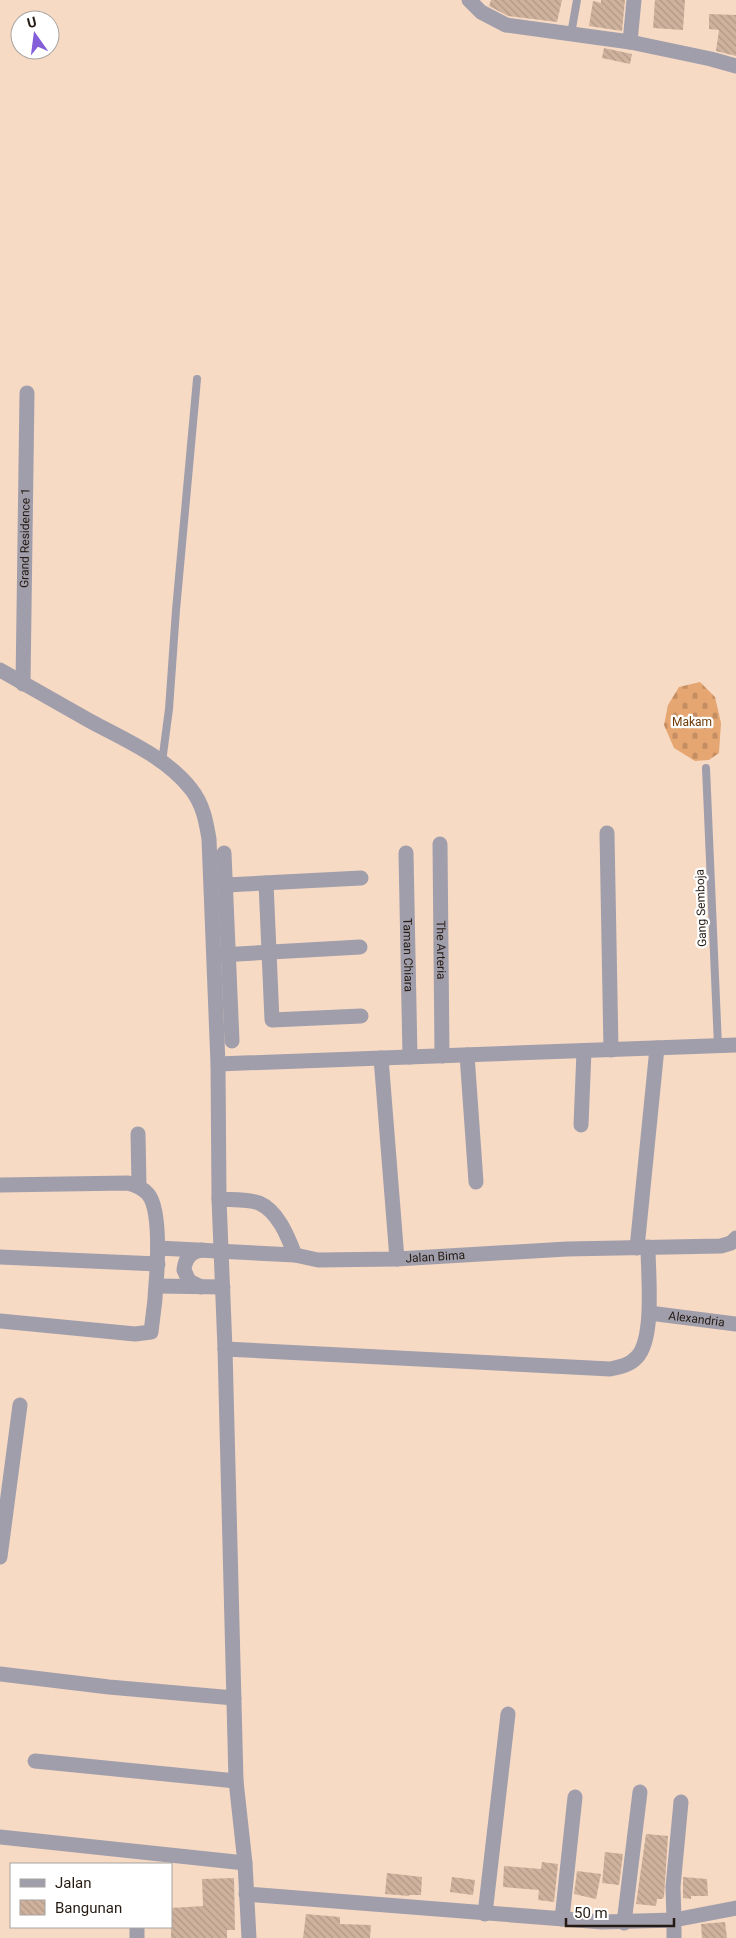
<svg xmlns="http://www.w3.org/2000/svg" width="736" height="1938" font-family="Roboto,sans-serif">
  <defs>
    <pattern id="cemetery-stones" width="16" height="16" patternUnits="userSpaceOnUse" patternTransform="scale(1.25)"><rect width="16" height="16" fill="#e5a672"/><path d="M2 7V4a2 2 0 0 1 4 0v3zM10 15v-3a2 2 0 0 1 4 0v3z" fill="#c48e62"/></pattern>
    <pattern id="building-back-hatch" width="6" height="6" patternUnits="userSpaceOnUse" patternTransform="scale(1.25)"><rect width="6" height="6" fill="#ceb29d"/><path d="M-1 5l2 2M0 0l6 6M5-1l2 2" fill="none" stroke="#b19886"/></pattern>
  </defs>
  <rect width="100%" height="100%" fill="#f7dac4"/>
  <polygon fill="url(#cemetery-stones)" points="700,682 715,697 721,723 719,753 709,760 695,761 674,748 664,725 668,705 679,687"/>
  <g fill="url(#building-back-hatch)">
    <polygon points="491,0 562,0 557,22 508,16 489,6"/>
    <polygon points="601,0 625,0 622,31 589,26 593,1 601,3"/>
    <polygon points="655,0 685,0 683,30 653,28"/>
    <polygon points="709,14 736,15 736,56 716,51 719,30 709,29"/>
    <polygon points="604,48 632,54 630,64 602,58"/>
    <polygon points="646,1834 668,1836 664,1897 662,1899 657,1899 656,1906 636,1904"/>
    <polygon points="605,1852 623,1854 619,1885 602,1883"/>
    <polygon points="542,1862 558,1864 554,1902 538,1900 539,1890 503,1887 504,1866 541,1869"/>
    <polygon points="577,1871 601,1874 596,1899 574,1894"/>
    <polygon points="387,1873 422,1877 421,1895 409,1895 409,1896 385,1894"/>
    <polygon points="452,1877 475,1880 473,1895 450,1892"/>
    <polygon points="683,1877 707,1879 708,1896 691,1896 691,1899 683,1898"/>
    <polygon points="234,1878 235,1930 227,1930 227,1938 171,1938 171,1908 203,1906 202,1879"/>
    <polygon points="306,1914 340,1917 340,1924 371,1925 370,1938 303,1938"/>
    <polygon points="725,1922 727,1938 702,1938 701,1924"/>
  </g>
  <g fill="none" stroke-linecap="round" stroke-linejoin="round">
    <g stroke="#a19eac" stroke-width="8">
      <polyline points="571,34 577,0"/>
      <polyline points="162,762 169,709 176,610 197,379"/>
      <polyline points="706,768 718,1046"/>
    </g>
    <g stroke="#a19eac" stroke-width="15">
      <polyline points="469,0 481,12 506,25 630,42 711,59 736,66"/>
      <polyline points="630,42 634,0"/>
      <path id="s1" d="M 23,684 L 27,393"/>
      <polyline points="607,833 611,1050"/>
      <path id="s2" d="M 440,844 L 442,1056"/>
      <polyline points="224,853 232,1041"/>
      <path id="s3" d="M 406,853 L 410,1057"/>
      <polyline points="266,883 272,1020 361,1016"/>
      <polyline points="226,885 361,878"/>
      <polyline points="220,955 360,947"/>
      <polyline points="467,1055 476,1182"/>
      <polyline points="381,1058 397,1259"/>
      <polyline points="218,1064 736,1045"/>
      <polyline points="581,1125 584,1051"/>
      <polyline points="138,1134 139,1186"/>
      <path d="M 0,1185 L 128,1183 C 135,1185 143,1188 148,1194 C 165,1214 155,1305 151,1332 L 135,1334 L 0,1321"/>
      <path d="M 219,1199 C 231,1200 248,1199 259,1203 C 278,1211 288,1237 295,1255"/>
      <path id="s4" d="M 158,1248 L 295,1255 L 318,1260 L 397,1259 L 567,1249 L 721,1246 L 731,1243 L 736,1238"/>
      <polyline points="637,1248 657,1048"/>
      <polyline points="0,1257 158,1264"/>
      <polyline points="157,1286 223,1287"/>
      <path d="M 201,1287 L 189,1281 L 184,1270 C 185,1259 190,1251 202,1250"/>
      <path id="s5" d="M 657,1314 L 736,1324"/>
      <path d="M 225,1349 L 610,1369 C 620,1367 630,1365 637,1357 C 655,1338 648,1273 648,1247"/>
      <polyline points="0,1557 20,1405"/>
      <polyline points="0,1674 109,1687 234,1698"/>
      <polyline points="35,1761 236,1781"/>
      <polyline points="0,1837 245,1863"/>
      <polyline points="246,1894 602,1922 674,1920 673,1887 681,1802"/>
      <polyline points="485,1914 508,1714"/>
      <polyline points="562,1919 575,1797"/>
      <polyline points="624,1923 640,1792"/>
      <polyline points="137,1927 137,1938"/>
    </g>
    <g stroke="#a19eac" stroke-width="15">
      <path d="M 0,670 C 30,687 60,704 90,721 C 125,740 166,757 191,789 C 203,804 206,821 209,839 L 218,1064 L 219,1199 L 225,1349 L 236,1781 L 245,1863 L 249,1938"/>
      <polyline points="674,1938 674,1920 736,1908"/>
    </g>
  </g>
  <g text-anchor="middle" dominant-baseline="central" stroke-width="4.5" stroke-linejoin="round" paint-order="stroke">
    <g font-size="12" fill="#251b13" stroke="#fff">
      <text stroke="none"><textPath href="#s1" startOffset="146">Grand Residence 1</textPath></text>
      <text transform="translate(701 908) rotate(-92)">Gang Semboja</text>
      <text stroke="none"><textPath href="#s2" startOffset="106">The Arteria</textPath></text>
      <text stroke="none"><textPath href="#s3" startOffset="102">Taman Chiara</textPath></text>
      <text stroke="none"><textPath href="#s4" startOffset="278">Jalan Bima</textPath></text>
      <text stroke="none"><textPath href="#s5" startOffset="40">Alexandria</textPath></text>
    </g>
    <g font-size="12" fill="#6e3c08" stroke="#fff">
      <text x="692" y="722">Makam</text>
    </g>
  </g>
  <rect x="10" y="1863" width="162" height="65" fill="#ffffff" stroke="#a8a4a1"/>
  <rect x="20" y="1879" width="25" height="8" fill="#a19eac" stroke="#a8a4a1"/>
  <text x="55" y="1888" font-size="15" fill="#251b13">Jalan</text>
  <rect x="20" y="1900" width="25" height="15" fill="url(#building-back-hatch)" stroke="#a8a4a1"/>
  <text x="55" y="1913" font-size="15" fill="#251b13">Bangunan</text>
  <g transform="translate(35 35) rotate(346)"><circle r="24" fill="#ffffff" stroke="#a8a4a1"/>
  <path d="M0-4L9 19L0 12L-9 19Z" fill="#835ed8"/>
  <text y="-8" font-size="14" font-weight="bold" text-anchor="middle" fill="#251b13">U</text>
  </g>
  <path d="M566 1918v8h108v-8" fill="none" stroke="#251b13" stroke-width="2.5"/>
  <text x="574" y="1918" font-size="15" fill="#251b13" stroke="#ffffff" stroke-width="4" paint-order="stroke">50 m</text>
</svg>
